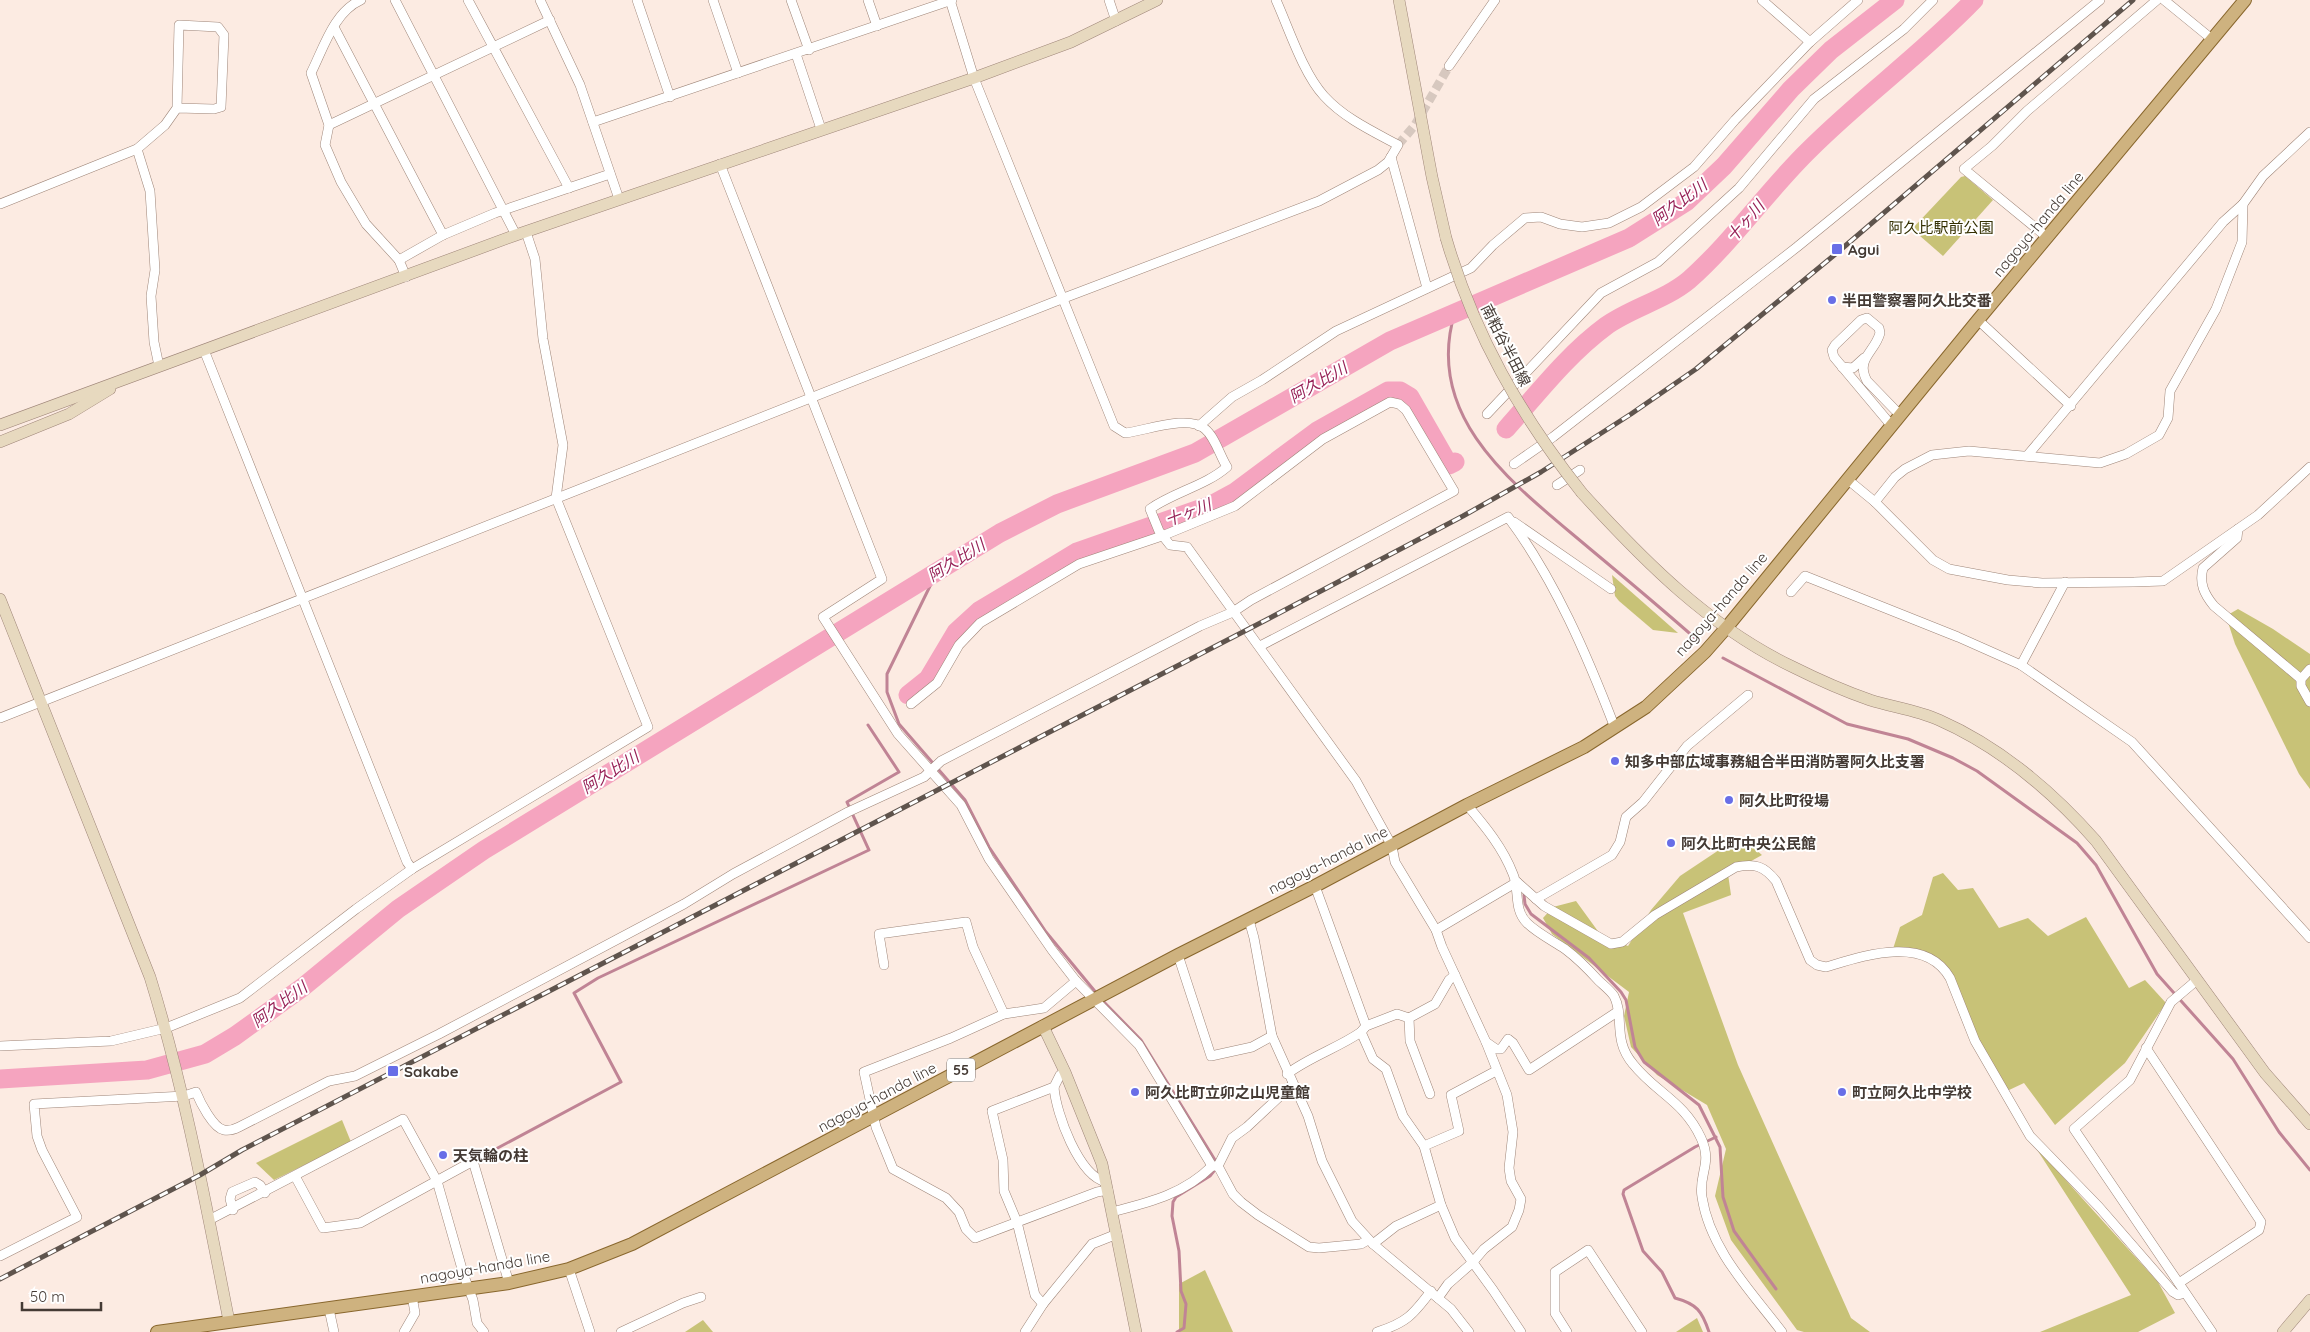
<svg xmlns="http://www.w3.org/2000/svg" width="2310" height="1332" font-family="Quicksand,'Noto Sans JP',sans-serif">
  <rect width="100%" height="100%" fill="#fcebe2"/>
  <g fill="#c8c277">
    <polygon points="1965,176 1993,200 1943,256 1912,229 1961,177"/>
    <polygon points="1612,575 1678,633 1653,630 1619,601 1615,596"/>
    <polygon points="2238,609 2273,629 2310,654 2310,789 2299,774 2235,644 2226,616"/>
    <polygon points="1740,836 1762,855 1728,874 1731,895 1683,913 1738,1065 1851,1318 1870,1332 1804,1332 1797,1330 1731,1240 1715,1196 1726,1149 1707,1105 1657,1075 1631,1047 1624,1016 1629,992 1552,934 1543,918 1553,907 1576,901 1600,934 1628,946 1651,910 1680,876"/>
    <polygon points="1943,873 1958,890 1973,888 1999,928 2028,918 2048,936 2086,917 2129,988 2145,980 2166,1003 2125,1063 2055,1125 2024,1083 2007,1091 1978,1039 1948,969 1925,951 1893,949 1900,927 1922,915 1933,877"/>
    <polygon points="342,1120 351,1142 274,1180 256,1163"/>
    <polygon points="2034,1145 2158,1282 2175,1313 2138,1332 2040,1332 2131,1295"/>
    <polygon points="1205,1270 1233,1332 1179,1332 1179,1284"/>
    <polygon points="1697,1318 1703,1332 1676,1332"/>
    <polygon points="703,1320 713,1332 685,1332"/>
  </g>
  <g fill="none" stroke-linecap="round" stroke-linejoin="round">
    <g stroke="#c08495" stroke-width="3">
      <path d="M 1455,312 C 1422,419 1517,487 1589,548 C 1625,578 1661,608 1696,639"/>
      <polyline points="932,573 932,582 887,674 887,692 899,724 965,800 989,847 1046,932 1098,995"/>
      <polyline points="1723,658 1847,724 1908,739 1953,758 1977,771 2077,843 2096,865 2157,974 2233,1059 2279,1132 2310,1170"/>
      <polyline points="1524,895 1525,904 1531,914 1589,958 1621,992 1626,1000 1635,1047 1644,1062 1699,1105 1720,1147 1723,1197 1734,1231 1776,1289"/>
      <polyline points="1102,1000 1141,1040 1215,1160 1214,1171 1210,1176 1176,1197 1173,1202 1172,1216 1179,1251 1181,1291 1186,1304 1184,1328 1177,1332"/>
      <polyline points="479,1158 621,1082 574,993 598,978 869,850 847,802 899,772 868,725"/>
      <path d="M 1709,1332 C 1702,1311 1697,1304 1675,1298 L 1662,1272 L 1643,1251 L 1623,1194 L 1624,1190 L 1695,1147 L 1716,1137"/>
    </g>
    <g stroke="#f5a4bf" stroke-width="19">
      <path d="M 1506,429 C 1538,393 1568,354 1606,326 C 1631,308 1665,300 1689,280 C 1733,241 1767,191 1809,150 C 1862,97 1922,54 1974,0"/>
      <polyline points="908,695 928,679 956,632 979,611 1077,552 1211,505 1235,492 1317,431 1388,391 1400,391 1410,397 1449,465 1455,462"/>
      <polyline points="0,1079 147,1070 205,1054 235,1036 303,987 398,909 484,850 1000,533 1057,504 1195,453 1390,341 1629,238 1686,202 1724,166 1791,89 1831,50 1895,0"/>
    </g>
    <polyline stroke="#d7c8bf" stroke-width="9" stroke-dasharray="9 4.5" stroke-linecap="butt" points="1398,145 1415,125 1449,66"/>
    <g stroke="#9e8578" stroke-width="10">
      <g id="street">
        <path d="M 361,0 C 334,12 324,47 311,73 L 329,125 L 325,145 L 341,182 L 366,224 L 399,260"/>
        <polyline points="395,0 516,235"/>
        <polyline points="468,0 569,188"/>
        <polyline points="540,0 580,85 619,199"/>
        <polyline points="637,0 670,97"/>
        <polyline points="713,0 738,73"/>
        <polyline points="791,0 809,50"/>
        <polyline points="868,0 877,26"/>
        <path d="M 950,0 L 974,78 L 1114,426 L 1125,433 C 1145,431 1188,414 1205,429 C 1215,437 1220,456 1227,467 C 1205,486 1174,492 1150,509 L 1159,531 L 1170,545 L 1187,547 L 1356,781 L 1392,846 L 1395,862 L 1436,930 L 1442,947 L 1486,1042 L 1507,1095 L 1513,1132 L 1509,1168 L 1511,1181 L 1521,1199 L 1519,1210 L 1512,1227 L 1484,1249 L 1472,1263 L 1448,1284 L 1438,1298"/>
        <polyline points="1109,0 1116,21"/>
        <polyline points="1762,0 1810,42"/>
        <polyline points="2164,0 2213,40"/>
        <polyline points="334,27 443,235"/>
        <polyline points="796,54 821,129"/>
        <polyline points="1449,66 1495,0"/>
        <polyline points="593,122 952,0"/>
        <polyline points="329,125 550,20"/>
        <polyline points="137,149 150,191 155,270 151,296 154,342 159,366"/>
        <polyline points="1391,157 1427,288"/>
        <polyline points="720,164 882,579 823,617 898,734 961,805 989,859 1052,950 1076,981 1139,1045 1212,1166 1218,1166"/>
        <polyline points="0,204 137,149 165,125 177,108 214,109 221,107 224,35 218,27 179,25 177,108"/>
        <polyline points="2048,238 1964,169 1992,146 2027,111 2157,0"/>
        <polyline points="406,277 399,260 443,235 495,213 610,174"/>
        <polyline points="1978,320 2071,406"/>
        <polyline points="204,350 407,862 412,869"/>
        <polyline points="1842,367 1853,368 1864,358"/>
        <polyline points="1487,414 1601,293 1658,262 1739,188 1814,99 1904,29 1933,0"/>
        <path d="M 1891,425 L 1834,357 L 1832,350 L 1835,345 L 1861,320 L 1867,318 L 1879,328 L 1880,333 C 1875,352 1855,359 1867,381 L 1900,415"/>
        <polyline points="1199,426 1232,397 1262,380 1336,331 1471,268 1493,245 1525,218 1541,217 1560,224 1582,227 1609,223 1641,207 1694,167 1735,120 1810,42 1858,0"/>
        <polyline points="2027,456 2223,222 2243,204"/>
        <polyline points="1514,464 1553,437 1797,247 2100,0"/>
        <polyline points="1847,479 1875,502 1933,560 1949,569 2008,580 2042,583 2134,582 2163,581 2258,515 2310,467"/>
        <polyline points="1557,485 1580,470"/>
        <polyline points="1875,502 1895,477 1905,469 1932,455 1969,451 2100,463 2126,454 2159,435 2168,418 2170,391 2216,309 2242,242 2243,204 2263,176 2310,132"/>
        <polyline points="1514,522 1611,589"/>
        <path d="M 2238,529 L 2237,538 L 2203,568 C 2199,583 2204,594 2214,606 L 2301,679"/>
        <polyline points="1791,592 1805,576 1958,637 2021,665 2132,742 2310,938"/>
        <path d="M 1260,646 L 1508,517 C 1555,580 1587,655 1615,728"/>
        <polyline points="2021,665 2065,582"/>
        <polyline points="2310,669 2301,679 2301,686 2310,702"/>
        <path d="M 0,718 L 1064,298 L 1319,201 L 1378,170 L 1388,162 L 1398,145 C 1372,131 1344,118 1324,96 C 1303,73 1289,29 1276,0"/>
        <path d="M 1467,805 C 1485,826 1503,848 1513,874 C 1520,890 1513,909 1527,923 C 1537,933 1553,941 1565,949 C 1577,958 1588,969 1598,980 C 1603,985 1610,990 1614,996 C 1625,1017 1612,1039 1633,1064 C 1656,1093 1684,1101 1701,1138 C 1713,1164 1698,1174 1702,1197 C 1710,1250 1751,1291 1782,1332"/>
        <path d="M 1517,882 L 1544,906 L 1611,944 L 1622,942 L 1655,915 L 1736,867 C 1755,863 1764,866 1776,881 L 1810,960 L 1817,965 L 1826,967 C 1863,956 1925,934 1950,978 L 1975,1041 L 2030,1136 L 2099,1207 L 2173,1292 L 2178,1295 L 2185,1293"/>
        <polyline points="1315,886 1366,1026 1361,1032"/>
        <polyline points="1536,899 1612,855 1620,842 1626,817 1643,802 1687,746 1748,695"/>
        <polyline points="1249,920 1254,938 1272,1036 1308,1116 1322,1161 1352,1221 1373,1244 1451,1309 1469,1332"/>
        <polyline points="1436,930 1517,882"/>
        <polyline points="1178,955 1211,1056 1252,1047 1272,1036"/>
        <polyline points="884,965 879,934 966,922 973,947 1004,1014"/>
        <polyline points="2197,980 2171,1002 2130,1080 2074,1129 2212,1332"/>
        <polyline points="1076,981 1044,1008 1004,1014 951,1038 864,1072 876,1127 893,1169 946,1198 959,1212 966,1229 975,1238 1097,1192 1108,1190"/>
        <polyline points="1366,1026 1397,1014 1409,1018"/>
        <polyline points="1486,1042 1496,1049 1501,1049 1508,1039 1513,1043 1529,1070 1617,1012"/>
        <polyline points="0,1046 111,1041 166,1028 240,998 356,909 412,869 648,727 556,498 563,445 543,339 535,259 526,232"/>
        <polyline points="2146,1048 2261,1222 2259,1230 2179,1283"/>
        <path d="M 1287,1074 C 1311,1056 1338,1048 1361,1032 L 1373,1059 L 1386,1069 L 1403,1116 L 1424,1146 L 1441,1205 L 1396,1226 L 1373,1244"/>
        <polyline points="1293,1084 1247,1127 1232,1138 1218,1166 1233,1194 1241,1202 1258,1215 1309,1247 1319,1248 1361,1244 1368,1240"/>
        <path d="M 1054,1087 C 1056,1114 1079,1176 1106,1182"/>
        <polyline points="1430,1094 1410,1041 1409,1018 1435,1004 1449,980 1455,975"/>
        <polyline points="1424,1146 1459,1131 1451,1095 1496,1071"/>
        <polyline points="295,1176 323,1228 360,1223 473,1161 509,1283"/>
        <polyline points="1441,1205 1455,1238 1493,1290 1521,1332"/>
        <polyline points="233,1210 230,1199 232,1192 255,1182 260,1185 265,1193"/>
        <path d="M 1112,1212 C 1150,1202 1184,1194 1212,1166"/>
        <polyline points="209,1220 403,1119 437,1181 464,1276 473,1300 477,1323 484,1332"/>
        <path d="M 0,1256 L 77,1217 L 42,1150 L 37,1136 L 34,1104 L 184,1096 L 196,1092 C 200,1102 213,1128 224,1130 C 229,1131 235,1129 239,1127 L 329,1081 L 355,1076 L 439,1034 L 684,904 L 733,874 L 848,812 L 924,777 L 941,761 L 1200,626 L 1233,612 L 1251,600 L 1454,491 L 1406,410 L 1399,404 L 1390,402 L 1323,439 L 1235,506 L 1162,536 L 1079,564 L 980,623 L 959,645 L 937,683 L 911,704"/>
        <polyline points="569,1269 590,1332"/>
        <polyline points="1043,1304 1035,1295 1017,1222 1004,1191 1003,1160 992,1111 1054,1087 1060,1075 1065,1072"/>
        <polyline points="329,1309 334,1332"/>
        <polyline points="404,1332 415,1313 412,1296"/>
        <polyline points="621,1332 683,1303 701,1297"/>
        <polyline points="1025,1332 1043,1304 1092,1244 1117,1234"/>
        <path d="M 1377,1332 C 1406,1323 1413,1315 1431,1291"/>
        <polyline points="1567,1332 1555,1313 1555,1272 1588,1250 1642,1332"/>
      </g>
    </g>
    <g stroke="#9e8578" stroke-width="12">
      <g id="secondary">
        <polyline points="1399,0 1432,177 1446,238"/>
        <polyline points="0,425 516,235 974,78 1071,42 1157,0"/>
        <polyline points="0,442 69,414 110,389"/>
        <path d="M 1582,493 C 1644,561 1709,627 1793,667 C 1817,679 1844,691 1870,700 C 1892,707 1917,710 1939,720 C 2000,747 2052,791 2096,841 L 2265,1073 L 2310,1124"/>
        <path d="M 0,599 L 150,977 C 185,1090 206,1205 229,1321"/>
        <polyline points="1043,1026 1065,1072 1102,1164 1136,1332"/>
        <polyline points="2283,1332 2310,1300"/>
      </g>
    </g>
    <g stroke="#89672d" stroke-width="14">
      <polyline id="primary" points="157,1332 509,1283 569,1269 632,1244 1178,955 1315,886 1467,805 1584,747 1646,707 1705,652 1727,627 1978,320 2245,0"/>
    </g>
    <use href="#street" stroke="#fff" stroke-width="9"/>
    <use href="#secondary" stroke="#e7d9bf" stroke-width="11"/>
    <use href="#primary" stroke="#ceb27f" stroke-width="12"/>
    <g stroke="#5f544d" stroke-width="5">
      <polyline id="rail" points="0,1279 200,1175 242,1150 1266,620 1463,516 1541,472 1631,414 1696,369 1838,252 2133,0"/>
    </g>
    <use href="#rail" stroke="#fff" stroke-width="3" stroke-dasharray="9" stroke-linecap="butt"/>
    <g stroke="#9e8578" stroke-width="12" stroke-linecap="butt">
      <path id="secondary-bridge" d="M 1446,238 C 1474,334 1520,415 1582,493"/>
    </g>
    <use href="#secondary-bridge" stroke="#e7d9bf" stroke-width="11"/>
  </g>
  <g fill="#686ee7" stroke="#fff" stroke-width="2">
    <rect x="1831" y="243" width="12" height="12" rx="2.5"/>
    <circle cx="1832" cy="300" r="5"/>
    <circle cx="1615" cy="761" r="5"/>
    <circle cx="1729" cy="800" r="5"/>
    <circle cx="1671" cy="843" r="5"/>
    <rect x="387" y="1065" width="12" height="12" rx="2.5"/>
    <circle cx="1135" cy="1092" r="5"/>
    <circle cx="1842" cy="1092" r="5"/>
    <circle cx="443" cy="1155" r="5"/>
  </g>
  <g text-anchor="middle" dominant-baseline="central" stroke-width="4" stroke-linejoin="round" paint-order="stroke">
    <rect fill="#fff" stroke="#7c7571" stroke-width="1" x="947" y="1058.5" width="28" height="23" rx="4"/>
    <g font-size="14" font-weight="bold" fill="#443a34">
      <text x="961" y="1070">55</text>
    </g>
    <g font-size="15" fill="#443a34" stroke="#fff">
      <text transform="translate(2038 224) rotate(-50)">nagoya-handa line</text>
      <text transform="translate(1506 345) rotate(63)">南粕谷半田線</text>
      <text transform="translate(1721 604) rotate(-49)">nagoya-handa line</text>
      <text transform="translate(1328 860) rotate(-27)">nagoya-handa line</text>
      <text transform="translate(877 1097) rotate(-28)">nagoya-handa line</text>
      <text transform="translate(485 1267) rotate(-10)">nagoya-handa line</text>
    </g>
    <g font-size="15" fill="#343002" stroke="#fff">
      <text x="1941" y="227">阿久比駅前公園</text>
    </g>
    <g font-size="15" font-weight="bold" fill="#443a34" stroke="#fff" text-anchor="start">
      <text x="1848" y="249">Agui</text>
      <text x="1842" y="300">半田警察署阿久比交番</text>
      <text x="1625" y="761">知多中部広域事務組合半田消防署阿久比支署</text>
      <text x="1739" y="800">阿久比町役場</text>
      <text x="1681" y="843">阿久比町中央公民館</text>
      <text x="404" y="1071">Sakabe</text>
      <text x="1145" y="1092">阿久比町立卯之山児童館</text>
      <text x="1852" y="1092">町立阿久比中学校</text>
      <text x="453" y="1155">天気輪の柱</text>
    </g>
    <g font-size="16" font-style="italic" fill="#972358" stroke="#fff">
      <text transform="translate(1679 202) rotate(-37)">阿久比川</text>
      <text transform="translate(1745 221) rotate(-49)">十ヶ川</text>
      <text transform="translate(1318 382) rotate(-30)">阿久比川</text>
      <text transform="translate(1188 512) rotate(-21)">十ヶ川</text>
      <text transform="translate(956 560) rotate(-32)">阿久比川</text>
      <text transform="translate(610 772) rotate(-32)">阿久比川</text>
      <text transform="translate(279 1004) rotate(-36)">阿久比川</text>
    </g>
  </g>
  <path d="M22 1302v8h79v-8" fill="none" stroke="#443a34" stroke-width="2.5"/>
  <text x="30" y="1302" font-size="15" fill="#443a34" stroke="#ffffff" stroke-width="4" paint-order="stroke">50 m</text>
</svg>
